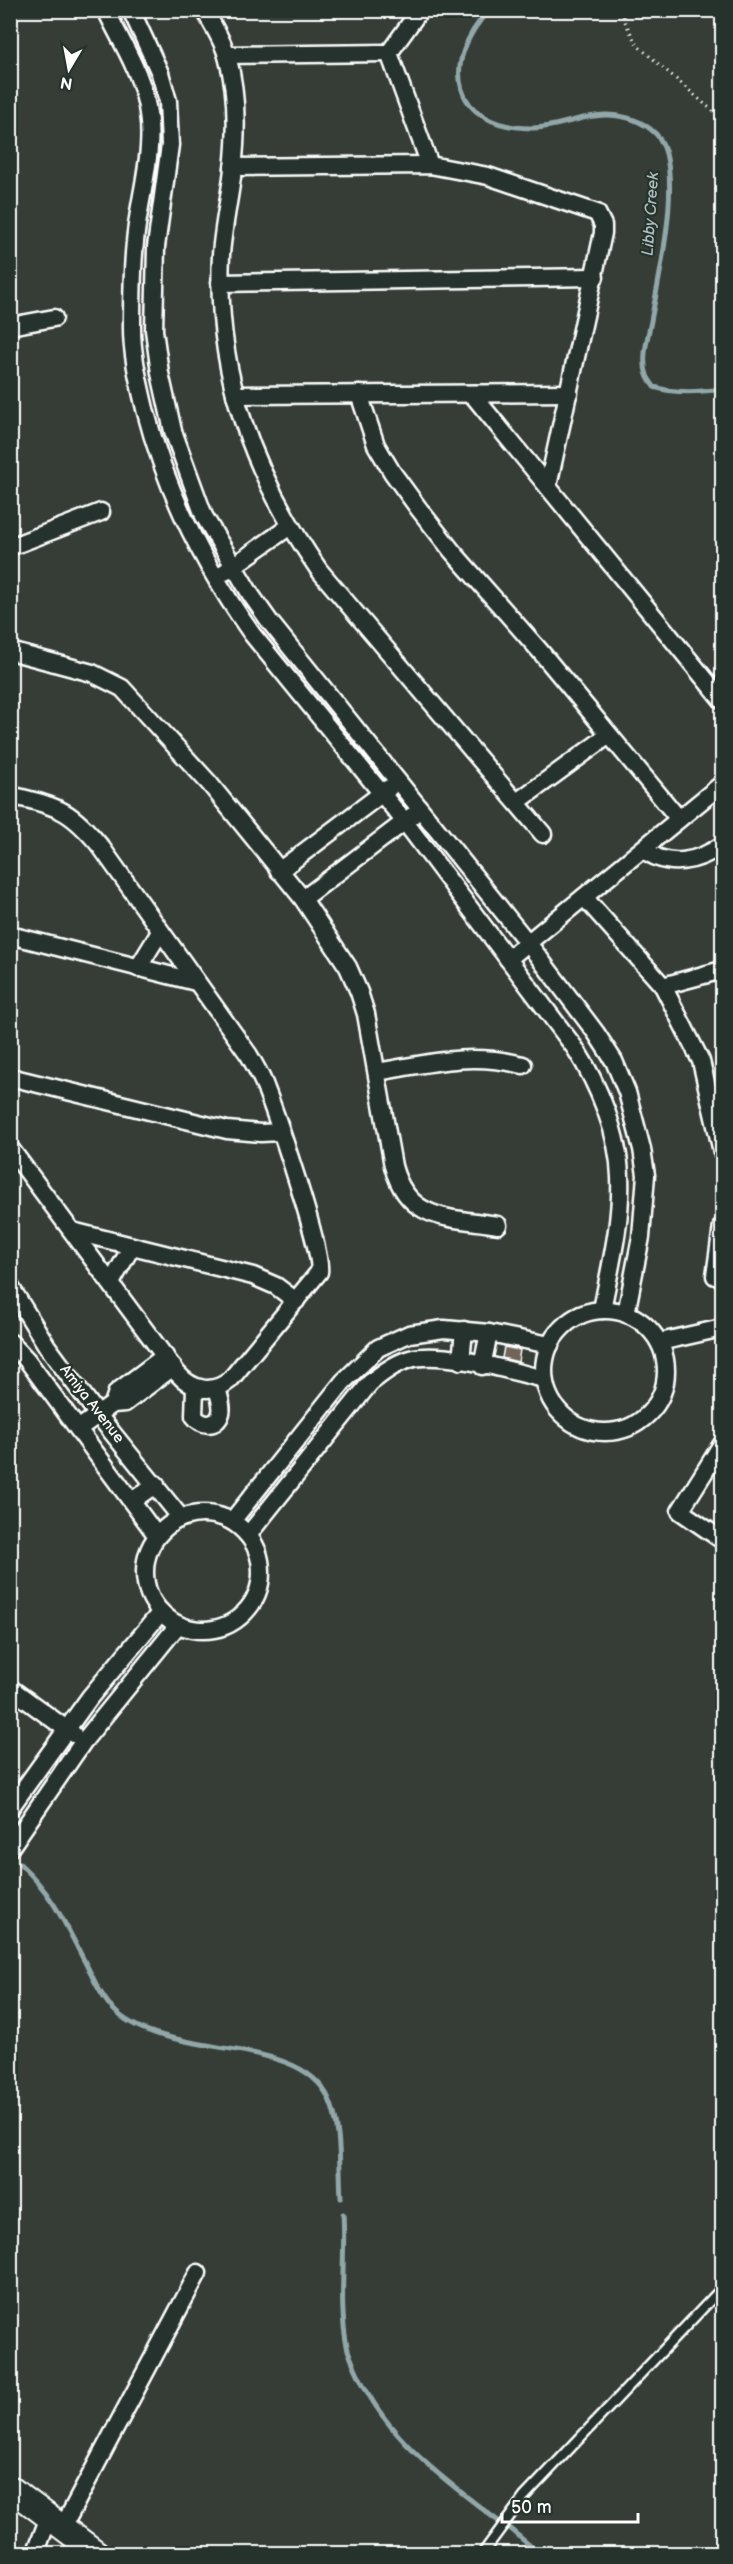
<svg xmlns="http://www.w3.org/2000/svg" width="733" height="2564" font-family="'Balsamiq Sans',sans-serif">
  <rect width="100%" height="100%" fill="#353d36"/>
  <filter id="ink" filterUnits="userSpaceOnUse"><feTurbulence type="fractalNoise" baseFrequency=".0167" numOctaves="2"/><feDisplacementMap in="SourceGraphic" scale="12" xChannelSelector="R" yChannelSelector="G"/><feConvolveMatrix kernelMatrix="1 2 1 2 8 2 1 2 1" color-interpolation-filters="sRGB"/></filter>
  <g filter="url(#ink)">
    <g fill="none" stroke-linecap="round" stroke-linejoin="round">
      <g stroke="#92a7a9" stroke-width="5">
        <path d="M 489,10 C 440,63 451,127 531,128 C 556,129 582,114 607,115 C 626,116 642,120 656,134 C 686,165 658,281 651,321 C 648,337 641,359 647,375 C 648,379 652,383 654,387 C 677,394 699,392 722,389"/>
        <path d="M 20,1864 C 54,1895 66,1926 87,1966 C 95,1982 103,2000 116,2012 C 169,2061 300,2033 329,2099 C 342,2128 339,2167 341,2198"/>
        <path d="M 343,2214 C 346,2258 338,2303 347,2346 C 349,2356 355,2367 359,2376 C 388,2439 443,2479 497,2520"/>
        <polyline points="510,2529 540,2554"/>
      </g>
    </g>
    <polygon fill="#6f6558" stroke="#fff" stroke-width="1.5" points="504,1347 520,1350 518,1362 502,1358"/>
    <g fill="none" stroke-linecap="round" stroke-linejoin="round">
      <g stroke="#fff" stroke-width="13">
        <polyline id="lane" points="482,2554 524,2497 722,2288"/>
      </g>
      <g stroke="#fff" stroke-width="21">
        <g id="street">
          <path d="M 106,10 C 119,38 138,67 145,98 C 158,147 139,193 135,242 C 132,270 132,300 132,328 C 132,356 139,383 145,409 C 166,491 203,565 252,634 L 405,822 L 575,1048 C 598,1084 619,1134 620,1177 C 622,1222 610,1267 602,1310"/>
          <polyline points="131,10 160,73 168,101 170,145 156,247 154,330 160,373 173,431 204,516 251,595 270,622 528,943 596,1033 614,1061 627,1092 642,1149 646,1175 641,1237 626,1314"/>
          <path d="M 205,10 C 212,25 223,40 227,56 C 237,90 237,133 233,169 C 230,197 223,226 221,255 C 215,374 253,474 319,570 L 543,834"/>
          <polyline points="389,53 430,165"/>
          <polyline points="389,53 420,10"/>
          <polyline points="227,55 389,53"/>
          <polyline points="233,167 430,165 488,176 597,213 603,225 603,233 548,486"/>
          <polyline points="220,283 595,277"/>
          <polyline points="10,326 54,318"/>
          <polyline points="359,394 376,445 392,472 419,509 452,551 540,651 679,819"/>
          <polyline points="472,394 722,700"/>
          <polyline points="235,395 569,393"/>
          <polyline points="10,547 101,512"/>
          <polyline points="225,572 290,526"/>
          <path d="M 10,651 L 92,673 L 122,688 L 209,783 L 303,899 L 348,967 L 359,992 L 366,1014 L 393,1166 C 408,1222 449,1217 498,1225"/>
          <path d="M 10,795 C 58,807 69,808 101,847 L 249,1055 C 255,1066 262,1077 266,1089 C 276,1115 324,1254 319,1272 L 230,1380 C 212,1395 192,1390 177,1373 L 10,1148"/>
          <polyline points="517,802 609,735"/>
          <path d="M 643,849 C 668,869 698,862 722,845"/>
          <polyline points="279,871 389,788"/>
          <polyline points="584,897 663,986 701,1061 722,1152"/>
          <polyline points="303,899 412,816"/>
          <polyline points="10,935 196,982"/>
          <polyline points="508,959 722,784"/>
          <polyline points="138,968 160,932"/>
          <polyline points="663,986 722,970"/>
          <path d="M 377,1072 C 430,1063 470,1052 523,1065"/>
          <polyline points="10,1077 227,1130 261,1133 280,1132"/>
          <polyline points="72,1231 253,1276 276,1286 296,1301"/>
          <polyline points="715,1276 722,1226"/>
          <polyline points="111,1283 132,1246"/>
          <polyline points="10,1286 47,1346 98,1415 181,1518"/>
          <circle cx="605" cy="1371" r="61"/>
          <polyline points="10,1342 27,1360 157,1536"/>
          <polyline points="660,1342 722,1328"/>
          <polyline points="461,1361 464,1330"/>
          <polyline points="482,1366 489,1333"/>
          <path d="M 195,1388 L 194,1416 C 201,1426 217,1428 221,1413 C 223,1406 219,1396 217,1388"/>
          <polyline points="113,1404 117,1392 165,1356"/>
          <polyline points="78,1429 113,1404 125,1403 173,1367"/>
          <polyline points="722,1444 680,1511 722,1540"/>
          <polyline points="132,1501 156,1484"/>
          <circle cx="203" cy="1572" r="58"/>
          <polyline points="232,1521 343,1382 378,1348 409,1334 444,1329 489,1333 550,1345"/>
          <path d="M 248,1535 L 370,1383 C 382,1373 395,1363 410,1359 C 443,1350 510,1371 544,1379"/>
          <polyline points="10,1688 73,1734"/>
          <polyline points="10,1808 90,1697 161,1612"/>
          <polyline points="10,1848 83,1742 178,1625"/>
          <polyline points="63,2527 198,2273"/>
          <polyline points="35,2554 49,2517"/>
        </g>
      </g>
      <g stroke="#fff" stroke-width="28">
        <polyline id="secondary" points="10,2488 98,2554"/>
      </g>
      <polyline stroke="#fff" stroke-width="3" stroke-dasharray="1.5 4.5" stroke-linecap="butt" points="622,10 624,20 637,45 722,119"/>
      <use href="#lane" stroke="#26332d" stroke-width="8"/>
      <use href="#street" stroke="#26332d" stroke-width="16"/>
      <use href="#secondary" stroke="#26332d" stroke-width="24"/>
    </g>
  </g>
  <g text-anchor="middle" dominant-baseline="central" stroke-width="4.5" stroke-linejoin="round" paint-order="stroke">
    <g font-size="15" fill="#fff" stroke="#26332d">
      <text transform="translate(92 1404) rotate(52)">Amiya Avenue</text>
    </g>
    <g font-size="16" font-style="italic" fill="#aebdbf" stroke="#26332d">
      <text transform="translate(651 214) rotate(-86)">Libby Creek</text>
    </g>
  </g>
  <rect width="733" height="2564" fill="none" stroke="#26332d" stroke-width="36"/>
  <rect x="18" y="18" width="697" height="2528" fill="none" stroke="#fff" stroke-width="2" filter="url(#ink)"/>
  <g transform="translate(69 69) rotate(190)" stroke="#26332d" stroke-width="4.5" paint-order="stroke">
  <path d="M0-4.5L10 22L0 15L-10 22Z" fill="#ffffff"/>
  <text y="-9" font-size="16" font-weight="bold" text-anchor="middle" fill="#ffffff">N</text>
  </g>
  <path d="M502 2513v9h136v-9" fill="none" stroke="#ffffff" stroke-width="3"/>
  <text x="511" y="2513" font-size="18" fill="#ffffff" stroke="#26332d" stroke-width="4.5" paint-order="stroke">50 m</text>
</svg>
